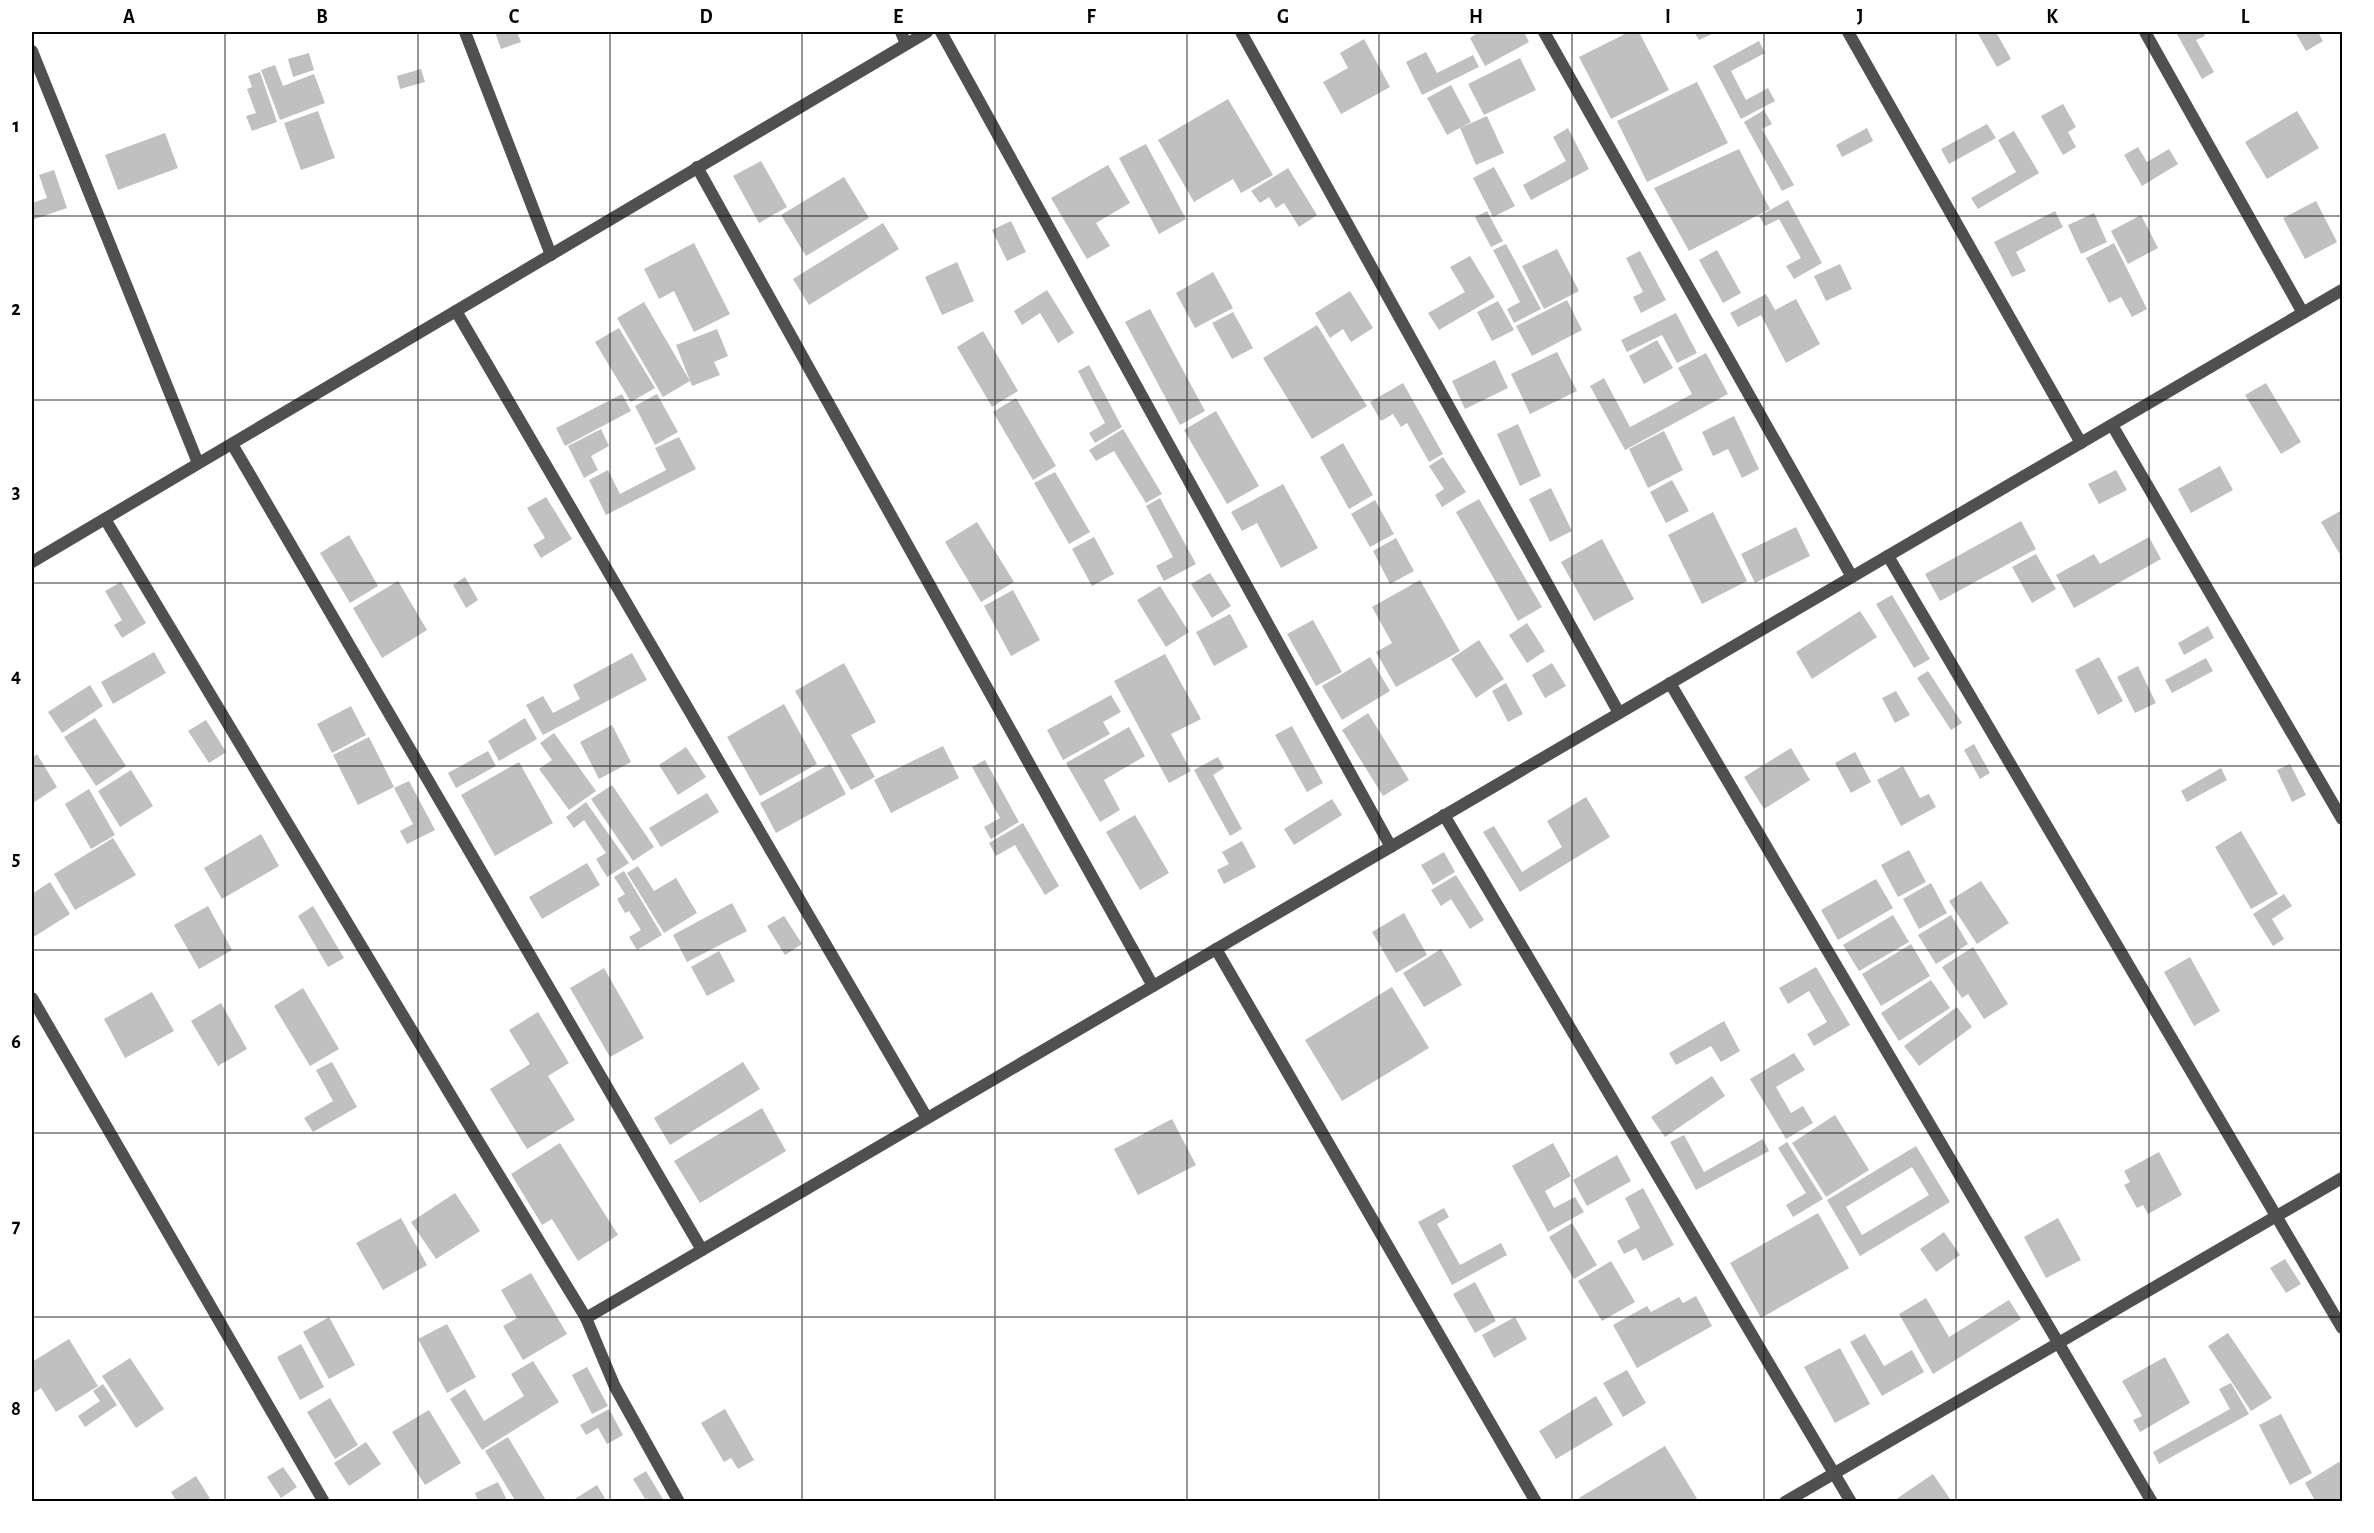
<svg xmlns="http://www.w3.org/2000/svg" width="2374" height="1533" font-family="'Alegreya Sans',sans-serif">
  <rect width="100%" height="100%" fill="#fff"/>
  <g fill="#c0c0c0" fill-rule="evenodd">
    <polygon points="495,32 517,32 521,42 501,49"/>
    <polygon points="1475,32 1524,32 1529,42 1485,66 1470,38 1476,34"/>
    <polygon points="1629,32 1639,32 1669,90 1611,119 1579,57"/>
    <polygon points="1694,32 1716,32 1699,40"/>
    <polygon points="1977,32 1996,32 2011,59 1997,67"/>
    <polygon points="2182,32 2203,32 2205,36 2196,40 2214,72 2202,79 2177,34"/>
    <polygon points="2295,32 2318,32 2323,41 2306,51"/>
    <polygon points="1364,39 1390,87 1341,114 1323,82 1348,68 1340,53"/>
    <polygon points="1759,41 1765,53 1731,71 1746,100 1768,88 1775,101 1741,119 1713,66"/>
    <polygon points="1426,52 1437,73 1473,55 1479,67 1422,95 1406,62"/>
    <polygon points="309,53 314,70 293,77 288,59"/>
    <polygon points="1520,58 1536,90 1484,115 1468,84"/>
    <polygon points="275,65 283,86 314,74 325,103 280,120 261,70"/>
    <polygon points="421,69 425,82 400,89 397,76"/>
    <polygon points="260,72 277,122 252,131 246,116 256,113 247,89 252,87 248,76"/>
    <polygon points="1697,82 1728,143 1647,182 1617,121"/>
    <polygon points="1451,85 1471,122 1447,135 1427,98"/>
    <polygon points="1228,99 1273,175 1241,193 1233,179 1194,202 1158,140"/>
    <polygon points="2063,104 2076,127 2068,132 2076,147 2063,155 2041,116"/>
    <polygon points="1764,110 1772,124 1762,129 1794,185 1782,191 1744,122"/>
    <polygon points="318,111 335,158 301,170 284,123"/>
    <polygon points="2297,111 2319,148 2267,179 2245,142"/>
    <polygon points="1487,116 1504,153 1476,165 1460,128"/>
    <polygon points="1987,124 1996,138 1949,164 1941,149"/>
    <polygon points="1568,128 1589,169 1531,200 1523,185 1566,161 1553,137"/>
    <polygon points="1867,128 1873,141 1842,157 1836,145"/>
    <polygon points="2014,131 2039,173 1978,209 1971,198 2016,172 1998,140"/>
    <polygon points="165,133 178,168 118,190 105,155"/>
    <polygon points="1146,144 1186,219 1159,234 1119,158"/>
    <polygon points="2138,147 2147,162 2169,149 2178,164 2142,186 2124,155"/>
    <polygon points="1739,149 1770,209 1689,251 1654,188"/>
    <polygon points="761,161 787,207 759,223 733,176"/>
    <polygon points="1108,165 1130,203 1096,223 1110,246 1087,259 1051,198"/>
    <polygon points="1494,167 1515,206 1493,217 1473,178"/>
    <polygon points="1288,168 1317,215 1299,227 1284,203 1276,208 1269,197 1260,203 1251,191"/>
    <polygon points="54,170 67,208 32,220 32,203 47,198 39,175"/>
    <polygon points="844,177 869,218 806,256 781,215"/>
    <polygon points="1788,200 1822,263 1794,279 1786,266 1801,258 1779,219 1765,226 1759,216"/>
    <polygon points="2316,201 2337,242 2305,259 2283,218"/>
    <polygon points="1487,211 1503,241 1491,247 1475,217"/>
    <polygon points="2055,211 2063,227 2016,252 2026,271 2012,277 1994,242"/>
    <polygon points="2094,213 2107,242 2081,254 2068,225"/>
    <polygon points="2141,215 2158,248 2128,264 2111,231"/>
    <polygon points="1011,221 1026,252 1007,261 992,230"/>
    <polygon points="883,223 899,249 809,305 793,279"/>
    <polygon points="694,243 730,314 694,332 674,291 659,299 644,269"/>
    <polygon points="2114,243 2147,309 2132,317 2121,297 2109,303 2086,258"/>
    <polygon points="1506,244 1541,309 1514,323 1507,309 1520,302 1493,250"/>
    <polygon points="1557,249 1579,291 1544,309 1522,266"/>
    <polygon points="1717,250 1741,293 1723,303 1699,260"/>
    <polygon points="1640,251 1666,300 1641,313 1633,297 1643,292 1626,258"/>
    <polygon points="1470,256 1495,297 1439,330 1428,313 1465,292 1450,267"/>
    <polygon points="957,262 974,301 942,315 925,277"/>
    <polygon points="1840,264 1852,289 1826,301 1814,276"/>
    <polygon points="1213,272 1233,308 1195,328 1176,293"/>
    <polygon points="1047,290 1074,333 1058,343 1040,313 1022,325 1014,311"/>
    <polygon points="1350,291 1373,328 1351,342 1343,329 1330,338 1315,313"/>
    <polygon points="1766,294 1775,310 1796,299 1820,344 1786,363 1761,315 1738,327 1730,313"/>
    <polygon points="1567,300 1582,330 1532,356 1516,326"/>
    <polygon points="1498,301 1514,330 1492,341 1477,312"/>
    <polygon points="644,302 690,381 663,397 617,318"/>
    <polygon points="1150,309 1205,411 1180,425 1125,322"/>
    <polygon points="1233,312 1253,348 1232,359 1212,323"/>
    <polygon points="1676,313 1697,353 1677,363 1662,335 1627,352 1621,340"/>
    <polygon points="1317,325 1367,406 1312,439 1263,358"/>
    <polygon points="619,328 655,388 631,402 595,342"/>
    <polygon points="717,329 728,356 714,362 720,375 692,386 676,345"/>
    <polygon points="983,331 1018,391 992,407 957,347"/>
    <polygon points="1657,340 1673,368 1644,384 1629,356"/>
    <polygon points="1557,352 1577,391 1530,414 1511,374"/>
    <polygon points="1706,353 1728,394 1625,450 1590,386 1604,378 1630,427 1692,394 1678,368"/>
    <polygon points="1495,360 1508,388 1465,409 1452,381"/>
    <polygon points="1089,365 1122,427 1095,443 1089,433 1105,423 1078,371"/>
    <polygon points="1403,383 1443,454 1429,462 1407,423 1401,427 1393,414 1381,421 1370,402"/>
    <polygon points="2266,383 2301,442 2281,454 2245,395"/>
    <polygon points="622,394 631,411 565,446 556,428"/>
    <polygon points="657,394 678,432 655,445 635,406"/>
    <polygon points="1016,398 1056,466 1033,480 993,412"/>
    <polygon points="1216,411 1259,486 1227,504 1184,430"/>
    <polygon points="1734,416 1759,469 1742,478 1728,449 1713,456 1702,432"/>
    <polygon points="1518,424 1541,476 1520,486 1497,434"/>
    <polygon points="601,429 609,446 591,456 598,470 584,478 568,446"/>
    <polygon points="1123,429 1162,494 1146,503 1114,451 1096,461 1089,450"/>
    <polygon points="1664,431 1683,470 1648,488 1629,449"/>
    <polygon points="679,437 696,469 606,515 589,480 608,470 620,494 666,470 655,448"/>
    <polygon points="1343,443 1373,495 1349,509 1320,457"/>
    <polygon points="1443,457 1466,492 1442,507 1435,495 1444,489 1429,466"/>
    <polygon points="2220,466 2233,490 2191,513 2178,489"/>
    <polygon points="2116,470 2127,490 2099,504 2088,484"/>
    <polygon points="1055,472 1090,532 1069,544 1034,483"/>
    <polygon points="1672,480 1689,511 1666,523 1650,492"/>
    <polygon points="1283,484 1318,548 1281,568 1257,523 1242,531 1231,512"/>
    <polygon points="1551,488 1572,531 1550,542 1529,499"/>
    <polygon points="546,497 572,539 541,558 533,545 545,538 527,508"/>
    <polygon points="1160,498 1196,564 1164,581 1156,566 1173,557 1146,506"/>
    <polygon points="1479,499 1542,607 1518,621 1456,512"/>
    <polygon points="1375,500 1394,534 1370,547 1351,514"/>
    <polygon points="2342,510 2342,558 2321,522"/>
    <polygon points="1713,512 1747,581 1702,604 1668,535"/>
    <polygon points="2021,521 2036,549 1940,601 1925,574"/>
    <polygon points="977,522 1014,582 981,602 945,542"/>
    <polygon points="1796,527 1810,556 1755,583 1741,554"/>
    <polygon points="349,535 378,586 350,603 320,553"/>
    <polygon points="1094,537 1114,574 1092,586 1072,549"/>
    <polygon points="2149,537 2161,559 2074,608 2056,575 2094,554 2100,564"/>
    <polygon points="1396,538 1414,571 1390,584 1373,551"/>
    <polygon points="1602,539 1634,599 1594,621 1561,562"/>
    <polygon points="2036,554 2056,589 2032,603 2012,567"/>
    <polygon points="1210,573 1231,606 1212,618 1191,584"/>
    <polygon points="465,577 478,600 466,608 453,585"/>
    <polygon points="1420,580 1460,651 1396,687 1376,652 1392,643 1372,607"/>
    <polygon points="398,581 427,630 382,658 353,608"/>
    <polygon points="121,582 146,623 122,638 114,625 122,620 105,591"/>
    <polygon points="1160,586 1189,632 1166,647 1137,600"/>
    <polygon points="1013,590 1040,640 1011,656 984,606"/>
    <polygon points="1892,595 1930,659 1914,668 1876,604"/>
    <polygon points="1860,611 1877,637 1812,679 1796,652"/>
    <polygon points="1230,614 1248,647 1214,666 1196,632"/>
    <polygon points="1313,620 1342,672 1316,686 1287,634"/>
    <polygon points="1527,623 1545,651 1527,663 1509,635"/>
    <polygon points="2208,626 2214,638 2184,655 2178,643"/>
    <polygon points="1479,640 1504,679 1476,698 1451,659"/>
    <polygon points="154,652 166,673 113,704 101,682"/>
    <polygon points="632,653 647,680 543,735 526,705 543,696 553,713 580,699 573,685"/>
    <polygon points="1165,654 1201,719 1171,734 1191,771 1169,783 1114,681"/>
    <polygon points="1370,657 1390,691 1342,720 1322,686"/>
    <polygon points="2099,657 2123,701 2098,715 2075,670"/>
    <polygon points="2206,658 2213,671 2172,693 2165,680"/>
    <polygon points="844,663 876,722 851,735 875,777 851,790 795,691"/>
    <polygon points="1552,663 1566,686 1545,698 1532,675"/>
    <polygon points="2138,666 2156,703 2135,713 2117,677"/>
    <polygon points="1928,671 1962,723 1951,730 1917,678"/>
    <polygon points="1506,683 1523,714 1508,722 1492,691"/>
    <polygon points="90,685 103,706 62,733 48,712"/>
    <polygon points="1896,691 1910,715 1895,723 1882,698"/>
    <polygon points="1111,695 1121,712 1103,722 1110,734 1063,760 1047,730"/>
    <polygon points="784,704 817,764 760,796 727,737"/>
    <polygon points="351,706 366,735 332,753 317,724"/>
    <polygon points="1368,713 1409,780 1383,796 1342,730"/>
    <polygon points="95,718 126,766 96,786 64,737"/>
    <polygon points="525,718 537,739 499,761 488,741"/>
    <polygon points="206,720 226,752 209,763 188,731"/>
    <polygon points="612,725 631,762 599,779 580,742"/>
    <polygon points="1292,726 1323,783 1307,792 1275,735"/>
    <polygon points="1129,727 1145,756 1104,780 1120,810 1100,822 1066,763"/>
    <polygon points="554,733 596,791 569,810 539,769 552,760 540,743"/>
    <polygon points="369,737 394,787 358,805 333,755"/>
    <polygon points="1974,744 1990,773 1980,779 1964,750"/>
    <polygon points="943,746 959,778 891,813 874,780"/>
    <polygon points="686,747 706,777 678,795 659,765"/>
    <polygon points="1791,748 1810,780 1764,809 1744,777"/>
    <polygon points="488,751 496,766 456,788 448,773"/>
    <polygon points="1855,752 1871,782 1851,793 1835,763"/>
    <polygon points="37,754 57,787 33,803 32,758"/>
    <polygon points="1218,757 1224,768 1213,775 1242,829 1230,836 1194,770"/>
    <polygon points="985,760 1019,822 991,839 984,827 1000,818 972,767"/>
    <polygon points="519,762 553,823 495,856 461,795"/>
    <polygon points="830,764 846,794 776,833 760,803"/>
    <polygon points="2290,764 2306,795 2292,802 2277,770"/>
    <polygon points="1903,766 1920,798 1929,794 1936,807 1901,826 1877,780"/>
    <polygon points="2221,768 2227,780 2187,802 2181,791"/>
    <polygon points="131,770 153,806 120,827 98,791"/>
    <polygon points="409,781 435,830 407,844 400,831 413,824 394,788"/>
    <polygon points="612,785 654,847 633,861 591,799"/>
    <polygon points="89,789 115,835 91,849 65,804"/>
    <polygon points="707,793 719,812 661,847 649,828"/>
    <polygon points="1586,797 1610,837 1520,892 1483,832 1494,826 1522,872 1562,847 1547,821"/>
    <polygon points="1332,799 1342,815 1294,845 1284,829"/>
    <polygon points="586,802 629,863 607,877 596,859 606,853 584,820 574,828 566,817"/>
    <polygon points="1135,815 1169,873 1140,890 1106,832"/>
    <polygon points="1023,823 1059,886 1045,895 1015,845 996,856 989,843"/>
    <polygon points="2241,831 2278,894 2251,909 2215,847"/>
    <polygon points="261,834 279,866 222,899 204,868"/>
    <polygon points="113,838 136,875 75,910 54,874"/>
    <polygon points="1242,841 1256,867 1224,884 1217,870 1229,864 1222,852"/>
    <polygon points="1909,850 1926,882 1898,897 1881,865"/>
    <polygon points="1444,852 1455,872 1433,885 1421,865"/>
    <polygon points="587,863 600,885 542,919 529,897"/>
    <polygon points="638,866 654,891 676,878 697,913 664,933 627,873"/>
    <polygon points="624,871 662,935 637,950 629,937 641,930 629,911 625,913 617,899 625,894 614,877"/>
    <polygon points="1456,875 1484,920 1470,929 1451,899 1441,906 1431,890"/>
    <polygon points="1876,879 1893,908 1838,940 1821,910"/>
    <polygon points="1981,881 2009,923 1977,944 1949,901"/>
    <polygon points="50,882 70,914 32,938 32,894"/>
    <polygon points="1931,883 1947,913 1919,929 1903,899"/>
    <polygon points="2284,894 2292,906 2272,919 2284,939 2273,946 2253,914"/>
    <polygon points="732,903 747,931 687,962 673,935"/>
    <polygon points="208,906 232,950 199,969 174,925"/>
    <polygon points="313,906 344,958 328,967 298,916"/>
    <polygon points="1404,913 1427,955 1396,973 1372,932"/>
    <polygon points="1893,915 1909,942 1859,971 1843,945"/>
    <polygon points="1951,915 1968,944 1936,964 1918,935"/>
    <polygon points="784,916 802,944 785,955 767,926"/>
    <polygon points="1911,944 1930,976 1881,1006 1862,974"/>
    <polygon points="1973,947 2008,1004 1984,1019 1968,994 1962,998 1942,967"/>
    <polygon points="1441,949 1462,985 1424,1007 1403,973"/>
    <polygon points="719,951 735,981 707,996 691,967"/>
    <polygon points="2190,957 2220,1011 2194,1026 2164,972"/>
    <polygon points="1816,967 1850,1025 1814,1046 1807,1034 1827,1022 1809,991 1788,1004 1779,988"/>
    <polygon points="604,968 644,1038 610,1057 570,988"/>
    <polygon points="1931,980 1950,1008 1899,1041 1881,1013"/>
    <polygon points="1392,987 1429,1048 1342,1101 1305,1040"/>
    <polygon points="303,988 339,1049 310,1066 274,1006"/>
    <polygon points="152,992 174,1031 125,1058 104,1019"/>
    <polygon points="221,1003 247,1049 218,1066 191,1021"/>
    <polygon points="1957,1007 1972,1027 1919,1066 1904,1046"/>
    <polygon points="538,1012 569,1063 548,1076 575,1120 527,1149 490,1089 530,1064 509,1030"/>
    <polygon points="1724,1021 1740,1051 1721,1062 1711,1046 1676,1065 1669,1053"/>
    <polygon points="1794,1053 1805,1070 1776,1087 1791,1113 1803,1106 1813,1123 1786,1139 1750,1079"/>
    <polygon points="332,1062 357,1107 313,1132 304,1118 333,1101 316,1070"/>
    <polygon points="743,1062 760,1089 670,1145 654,1118"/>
    <polygon points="1712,1076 1725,1096 1665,1137 1651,1117"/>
    <polygon points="762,1108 786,1151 700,1203 674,1161"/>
    <polygon points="1835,1115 1869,1170 1826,1197 1792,1143"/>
    <polygon points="1172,1119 1196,1165 1138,1195 1114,1149"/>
    <polygon points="1684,1135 1704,1172 1763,1139 1769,1151 1696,1190 1670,1142"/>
    <polygon points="1787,1142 1823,1199 1793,1217 1786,1205 1806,1193 1778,1148"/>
    <polygon points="560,1143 618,1235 578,1261 552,1219 542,1225 511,1174"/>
    <polygon points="1553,1143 1571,1176 1545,1191 1554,1208 1575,1197 1584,1212 1548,1232 1512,1166"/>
    <path d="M 1916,1146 L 1950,1202 L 1860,1256 L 1827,1200 ZM 1912,1167 L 1929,1195 L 1862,1235 L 1846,1207 Z"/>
    <polygon points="2159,1152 2182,1195 2148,1214 2143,1205 2137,1208 2124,1185 2130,1182 2124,1171"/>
    <polygon points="1617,1155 1631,1181 1587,1206 1573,1180"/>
    <polygon points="1643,1188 1674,1245 1643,1261 1636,1248 1624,1254 1617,1241 1640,1228 1625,1198"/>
    <polygon points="455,1193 480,1231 436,1259 411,1222"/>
    <polygon points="1444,1208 1449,1217 1437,1224 1460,1265 1501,1243 1507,1255 1452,1285 1418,1222"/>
    <polygon points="1818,1213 1849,1268 1761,1318 1730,1263"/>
    <polygon points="401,1218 427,1265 383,1290 356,1243"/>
    <polygon points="2058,1218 2081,1260 2046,1278 2024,1237"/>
    <polygon points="1572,1223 1597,1265 1574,1279 1549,1237"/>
    <polygon points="1944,1232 1960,1255 1936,1272 1920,1249"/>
    <polygon points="2285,1259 2301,1284 2286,1293 2270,1268"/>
    <polygon points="1611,1261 1635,1302 1602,1321 1578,1281"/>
    <polygon points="531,1273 567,1334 523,1360 503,1326 517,1318 501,1290"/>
    <polygon points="1475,1282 1496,1321 1475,1333 1453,1294"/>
    <polygon points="1696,1296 1712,1326 1637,1368 1613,1325 1647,1306 1651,1312 1679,1297 1683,1303"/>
    <polygon points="1926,1298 1949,1337 2009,1300 2021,1319 1933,1374 1899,1314"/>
    <polygon points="329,1317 355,1365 329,1379 303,1332"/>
    <polygon points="1515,1317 1527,1339 1494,1358 1482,1335"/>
    <polygon points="447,1324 476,1377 447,1393 418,1339"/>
    <polygon points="2228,1333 2272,1398 2251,1411 2208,1346"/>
    <polygon points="1865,1334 1884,1366 1912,1350 1924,1372 1882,1396 1850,1342"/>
    <polygon points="69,1339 98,1386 56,1412 41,1388 32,1394 32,1362"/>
    <polygon points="301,1344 324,1387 300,1400 277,1357"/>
    <polygon points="1840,1348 1870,1404 1835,1423 1804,1367"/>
    <polygon points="2165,1357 2190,1403 2140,1432 2133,1420 2142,1416 2122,1381"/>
    <polygon points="130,1358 164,1409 136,1428 102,1376"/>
    <polygon points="533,1361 559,1402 482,1450 450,1399 465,1389 484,1421 524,1396 511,1374"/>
    <polygon points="587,1367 608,1406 592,1414 572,1375"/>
    <polygon points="1627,1370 1646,1403 1623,1417 1603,1383"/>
    <polygon points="2231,1383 2249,1414 2159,1464 2153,1452 2230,1409 2219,1389"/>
    <polygon points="103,1384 117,1405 85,1427 78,1416 100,1401 93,1391"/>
    <polygon points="1596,1396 1613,1425 1556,1459 1539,1431"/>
    <polygon points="330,1398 358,1445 335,1459 307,1412"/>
    <polygon points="609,1409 623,1435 607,1444 598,1428 586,1435 580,1425"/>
    <polygon points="725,1409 754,1460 738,1469 731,1458 724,1462 701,1423"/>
    <polygon points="429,1410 461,1463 425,1485 392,1432"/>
    <polygon points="2281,1414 2312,1473 2290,1485 2259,1425"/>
    <polygon points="508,1437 547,1502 516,1502 485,1451"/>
    <polygon points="366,1442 381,1464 349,1486 334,1463"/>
    <polygon points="1665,1446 1699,1502 1581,1502 1579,1498"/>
    <polygon points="2342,1460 2342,1502 2316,1502 2305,1483"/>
    <polygon points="283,1467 297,1487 281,1498 267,1477"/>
    <polygon points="646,1471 664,1501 663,1502 647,1502 633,1479"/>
    <polygon points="1933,1474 1952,1502 1892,1502"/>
    <polygon points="196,1476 212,1502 177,1502 171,1492"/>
    <polygon points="498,1482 508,1502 479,1502 475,1493"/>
    <polygon points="597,1485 607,1502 570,1502"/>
  </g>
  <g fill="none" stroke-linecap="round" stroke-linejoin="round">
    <g stroke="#505050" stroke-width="12">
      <polyline points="465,32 551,255"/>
      <polyline points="901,32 906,44"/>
      <polyline points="941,32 1391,847"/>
      <polyline points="1241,32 1619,713"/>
      <polyline points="1544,32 1852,577"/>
      <polyline points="1848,32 2081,443"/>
      <polyline points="2145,32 2303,313"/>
      <polyline points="32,51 198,463"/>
      <polyline points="697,167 1153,986"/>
      <polyline points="456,311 927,1118"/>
      <polyline points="2112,425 2342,819"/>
      <polyline points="232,444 702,1250"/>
      <polyline points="105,519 477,1139 586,1318 615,1387 679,1502"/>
      <polyline points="1888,556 2342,1328"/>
      <polyline points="32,562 927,32"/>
      <polyline points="1670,683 2152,1502"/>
      <polyline points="1444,815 1851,1502"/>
      <polyline points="1216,949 1536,1502"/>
      <polyline points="32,998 324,1502"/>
      <polyline points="586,1318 2342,290"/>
      <polyline points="1785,1502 2342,1178"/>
    </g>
  </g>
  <path fill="none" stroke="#000" stroke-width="1.5" stroke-opacity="0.55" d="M 225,32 L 225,1502M 418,32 L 418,1502M 610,32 L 610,1502M 802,32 L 802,1502M 995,32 L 995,1502M 1187,32 L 1187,1502M 1379,32 L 1379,1502M 1572,32 L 1572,1502M 1764,32 L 1764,1502M 1956,32 L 1956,1502M 2149,32 L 2149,1502M 32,216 L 2342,216M 32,400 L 2342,400M 32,583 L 2342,583M 32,766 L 2342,766M 32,950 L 2342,950M 32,1133 L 2342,1133M 32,1317 L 2342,1317"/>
  <rect width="2374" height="1533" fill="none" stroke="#ffffff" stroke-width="66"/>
  <rect x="33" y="33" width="2308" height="1467" fill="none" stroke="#000" stroke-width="2"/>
  <g font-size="20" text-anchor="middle" font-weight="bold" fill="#000">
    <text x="129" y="23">A</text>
    <text x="322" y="23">B</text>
    <text x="514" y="23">C</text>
    <text x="706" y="23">D</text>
    <text x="898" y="23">E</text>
    <text x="1091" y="23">F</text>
    <text x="1283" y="23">G</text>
    <text x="1476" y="23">H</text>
    <text x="1668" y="23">I</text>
    <text x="1860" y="23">J</text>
    <text x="2052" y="23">K</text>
    <text x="2245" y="23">L</text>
    <text x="16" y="132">1</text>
    <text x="16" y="315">2</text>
    <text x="16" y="498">3</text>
    <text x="16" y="682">4</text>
    <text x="16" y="865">5</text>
    <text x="16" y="1048">6</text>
    <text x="16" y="1232">7</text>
    <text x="16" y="1415">8</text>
  </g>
</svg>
